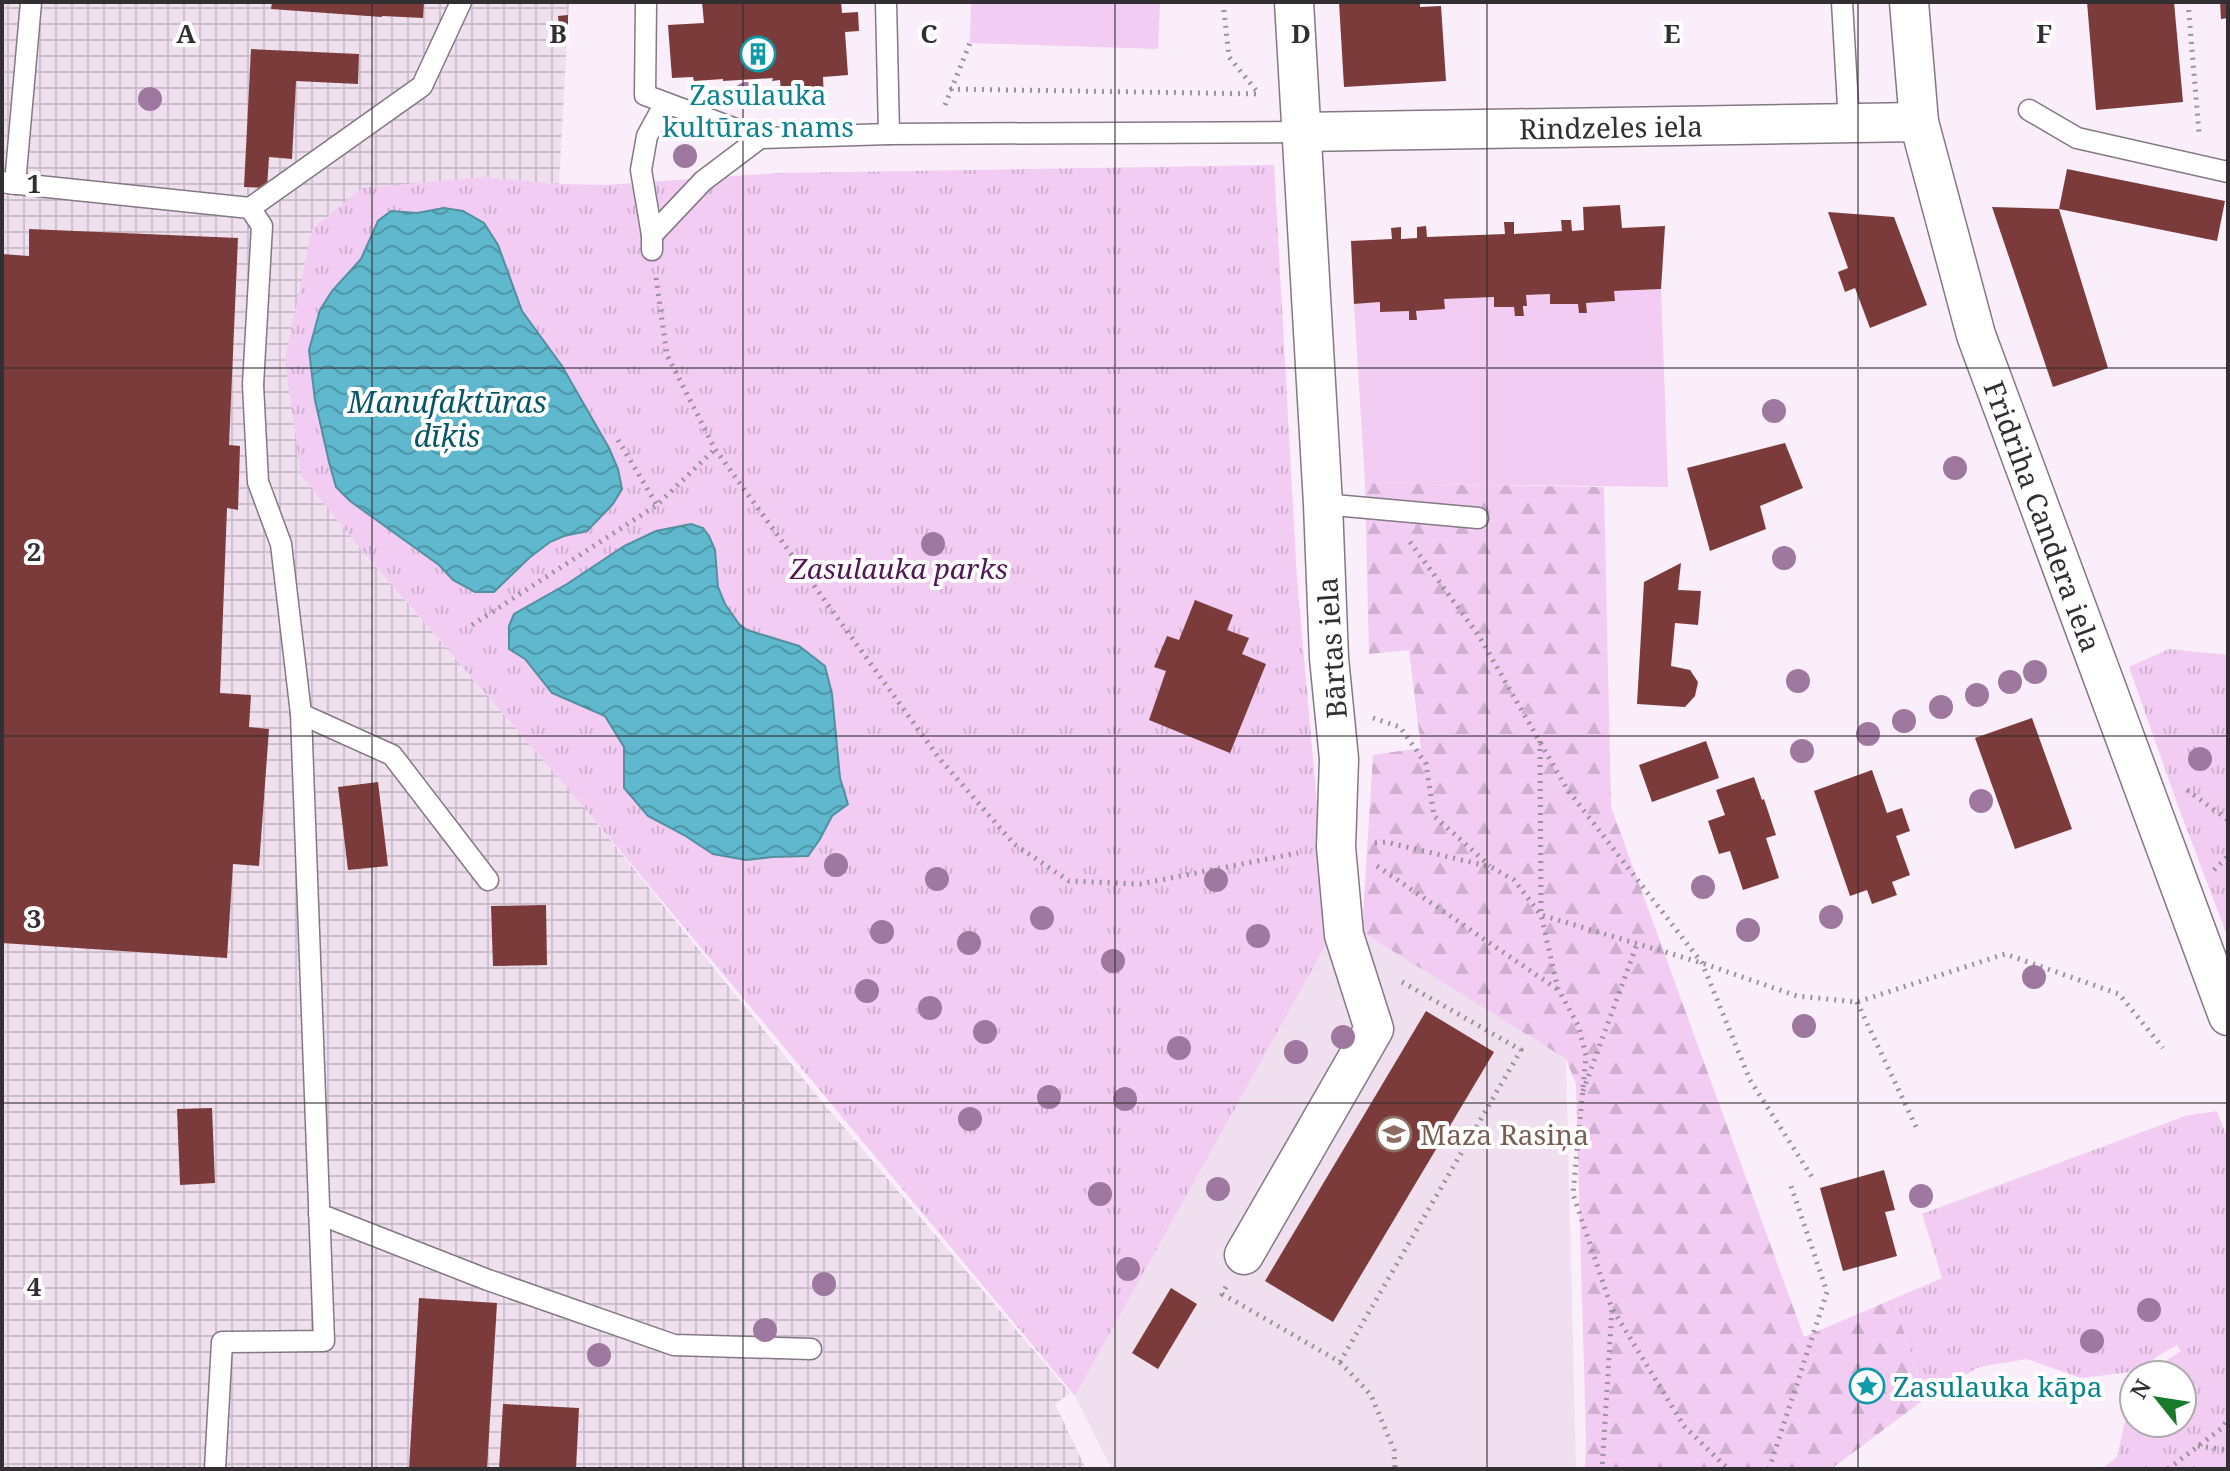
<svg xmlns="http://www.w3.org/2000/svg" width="2230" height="1471" font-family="'Noto Serif',serif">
  <defs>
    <pattern id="industrial-grid" width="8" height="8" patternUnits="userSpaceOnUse" patternTransform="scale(2)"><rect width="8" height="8" fill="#efdfef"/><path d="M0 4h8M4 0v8" fill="none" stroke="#cdc0cd"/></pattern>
    <pattern id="grass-tufts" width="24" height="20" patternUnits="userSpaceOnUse" patternTransform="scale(2)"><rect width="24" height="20" fill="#f2ccf2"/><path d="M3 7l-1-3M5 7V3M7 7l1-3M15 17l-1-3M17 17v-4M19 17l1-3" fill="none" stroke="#d0b0d0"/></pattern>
    <pattern id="forest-firs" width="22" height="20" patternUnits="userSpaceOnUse" patternTransform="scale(2)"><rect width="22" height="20" fill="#f2ccf2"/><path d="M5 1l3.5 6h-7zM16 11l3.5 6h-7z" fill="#d0b0d0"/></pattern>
    <pattern id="water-waves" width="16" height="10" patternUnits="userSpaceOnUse" patternTransform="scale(2)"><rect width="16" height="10" fill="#5fb8ce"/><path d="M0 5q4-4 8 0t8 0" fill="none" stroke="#4f96a8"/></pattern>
  </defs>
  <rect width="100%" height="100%" fill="#f9eef9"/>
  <polygon fill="#efdfef" points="1362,932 1566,1059 1576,1469 1112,1469 1075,1396 1329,939"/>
  <polygon fill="url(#industrial-grid)" points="2,2 569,2 559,184 484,177 360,548 587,811 818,1097 1070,1393 1055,1404 1086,1469 2,1469"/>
  <g fill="url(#grass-tufts)">
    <polygon points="1274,165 1297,579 1329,939 1075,1396 587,811 360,548 301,475 285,359 312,229 362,188 484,177 559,184 606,185 779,173"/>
    <polygon points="2169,649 2228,655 2228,938 2177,803 2129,667"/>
    <polygon points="2217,1111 2228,1140 2228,1469 2101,1469 2117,1457 2125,1421 2134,1408 2134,1423 2182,1423 2182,1375 2155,1375 2167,1360 2181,1351 2177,1345 2156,1357 2139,1371 2081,1378 2027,1359 1979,1367 1926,1398 1893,1299 1942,1278 1922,1214 2185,1116"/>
  </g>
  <polygon fill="url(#forest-firs)" points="1365,483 1604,487 1611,807 1804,1337 1893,1299 1926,1398 1831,1469 1585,1469 1586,1440 1576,1084 1566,1059 1362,932 1373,755 1421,748 1409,650 1369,654"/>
  <g fill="#f2ccf2">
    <polygon points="971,2 1160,2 1158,49 970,43"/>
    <polygon points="1661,289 1668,487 1365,483 1354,304 1380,302 1380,312 1409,311 1409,320 1416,320 1416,311 1434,310 1444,299 1494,297 1494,307 1514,307 1516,316 1524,315 1526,295 1550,294 1550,304 1578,304 1580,313 1587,313 1586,303 1614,301 1614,291"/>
  </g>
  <g fill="url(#water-waves)" stroke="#528f9f" stroke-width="2">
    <polygon points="444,208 463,211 484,223 498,245 522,311 562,366 609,448 618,469 622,489 613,504 587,531 564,536 550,542 529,558 494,592 475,592 453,580 439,565 350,501 336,487 329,462 315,400 309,350 320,310 332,291 361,259 378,221 391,211 417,213"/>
    <polygon points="691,524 703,528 709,536 715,550 718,587 725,604 739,624 747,630 799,646 825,666 832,694 840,778 848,804 832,816 820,839 808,856 772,857 746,860 713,854 684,835 648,816 624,788 624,747 605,716 552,693 525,659 509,649 509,626 514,614 567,584 624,546 656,531"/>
  </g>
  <g fill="#7b3b3b">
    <polygon points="272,2 424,2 423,18 382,16 382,17 271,9"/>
    <polygon points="702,2 841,2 842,13 858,12 859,31 845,32 848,75 823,77 824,100 782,103 780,80 772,81 773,78 723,81 723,79 694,81 693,77 672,78 668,25 704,23"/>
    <polygon points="1339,2 1420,2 1420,7 1441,6 1446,81 1344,87"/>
    <polygon points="2087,2 2174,2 2183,102 2096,110"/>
    <polygon points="2220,2 2228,2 2228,18 2221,19"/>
    <polygon points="568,15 568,27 559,27 558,16"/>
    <polygon points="251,49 359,54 358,84 296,81 292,159 269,157 267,188 244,187"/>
    <polygon points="2067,169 2225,201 2217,241 2059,209 2108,368 2053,387 1992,207 2059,209"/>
    <polygon points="1620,205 1622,228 1665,226 1661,289 1614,291 1615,301 1586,303 1587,313 1579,313 1578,304 1550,304 1550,294 1526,295 1527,306 1523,306 1524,316 1515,316 1514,307 1494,307 1494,297 1444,299 1445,309 1416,311 1417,320 1409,320 1409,311 1380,312 1380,302 1354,304 1351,241 1392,239 1391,228 1401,227 1401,239 1417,238 1417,227 1426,226 1427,237 1505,234 1504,222 1514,222 1514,234 1562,231 1561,220 1571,220 1572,231 1584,230 1583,207"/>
    <polygon points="1828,212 1894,217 1927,305 1870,328 1855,288 1845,292 1838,272 1848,268"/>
    <polygon points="29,229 238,238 229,445 240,446 238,510 227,508 220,693 251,695 249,727 269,729 259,866 233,864 227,958 2,943 2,254 29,256"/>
    <polygon points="1785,443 1803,488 1760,506 1766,529 1710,551 1687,468"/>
    <polygon points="1681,563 1678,590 1701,591 1698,625 1675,623 1671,666 1690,670 1698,682 1695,696 1685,707 1637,704 1644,582"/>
    <polygon points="1195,600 1233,615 1227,630 1249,638 1242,654 1266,664 1230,753 1149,720 1166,671 1154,667 1167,636 1179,640"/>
    <polygon points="2032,718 2072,829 2015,849 1975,738"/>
    <polygon points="1706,741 1719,778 1652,802 1639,765"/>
    <polygon points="1872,770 1887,813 1902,808 1910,831 1896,836 1910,875 1892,882 1897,895 1872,904 1867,890 1850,896 1814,791"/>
    <polygon points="1754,777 1762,800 1764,799 1776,835 1766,838 1779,878 1743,890 1730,851 1719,854 1708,821 1725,815 1716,790"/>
    <polygon points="378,782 388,866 348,870 338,787"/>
    <polygon points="546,905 547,965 493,966 491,906"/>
    <polygon points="1426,1011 1494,1052 1333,1322 1265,1281"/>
    <polygon points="212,1108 215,1183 180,1185 177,1109"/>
    <polygon points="1884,1170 1895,1210 1885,1212 1897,1256 1843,1271 1820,1188"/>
    <polygon points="1171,1288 1197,1304 1158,1369 1132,1353"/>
    <polygon points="419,1298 497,1303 487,1469 409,1469"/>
    <polygon points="503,1404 579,1408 576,1469 499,1469"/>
  </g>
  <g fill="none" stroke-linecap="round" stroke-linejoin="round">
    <g stroke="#837983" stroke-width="23">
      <g id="service">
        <polyline points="646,2 645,95 760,138"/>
        <polyline points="886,2 889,134"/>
        <polyline points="1842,2 1849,124"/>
        <polyline points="2029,110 2077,138 2228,172"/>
        <polyline points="2,182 15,184 31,2"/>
        <polyline points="9,183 250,208 422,86 461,2"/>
        <polyline points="652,235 641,170 647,136 665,103"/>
        <polyline points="652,250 652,235 703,181 760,138 889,134 1301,132"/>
        <polyline points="1323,504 1478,518"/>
        <polyline points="301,714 392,755 488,880"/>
        <polyline points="319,1214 488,1280 674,1345 811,1349"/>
        <polyline points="215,1469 222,1342 324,1341 301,714 281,544 258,482 253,385 262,226 250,208"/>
      </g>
    </g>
    <g stroke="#837983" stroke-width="41">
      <g id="minor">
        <path id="s1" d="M 1909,2 L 1919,122 L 1976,335 L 2228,1016"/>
        <path id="s2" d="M 1301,132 L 1919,122"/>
        <polyline points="1244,1255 1374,1029 1344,935 1336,847 1339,759 1329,658 1323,504 1294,2"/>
      </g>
    </g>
    <g stroke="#999299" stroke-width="5" stroke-dasharray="2 6" stroke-linecap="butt">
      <polyline points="1223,2 1229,57 1259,94"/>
      <polyline points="2188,2 2199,133"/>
      <polyline points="950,89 1262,94"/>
      <polyline points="945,105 970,43"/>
      <polyline points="656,278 667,355 715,449 939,758 1014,844 1069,881 1140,884 1298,853"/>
      <polyline points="618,440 657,505"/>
      <polyline points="1410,542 1479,636 1567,789 1702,963 1750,1080 1812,1177"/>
      <polyline points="472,625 657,505 715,449"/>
      <polyline points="1373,718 1400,727 1426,764 1434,816 1490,866"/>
      <polyline points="1540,741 1541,915 1702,963 1797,996 1857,1002 2005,954 2119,994 2163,1048"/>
      <polyline points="2187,790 2228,820"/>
      <polyline points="1375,843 1386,842 1491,867 1514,880 1541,915 1558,989 1579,1027 1586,1056 1573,1194 1612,1309 1602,1469"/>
      <polyline points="1377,866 1557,989"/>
      <polyline points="2214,870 2228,856"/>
      <polyline points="1857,1002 1918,1131"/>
      <polyline points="1583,1091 1637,944"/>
      <polyline points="1226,1287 1222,1294 1340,1362 1521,1050 1402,982"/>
      <polyline points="1613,1310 1684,1426 1728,1469"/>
      <polyline points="1340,1362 1371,1395 1394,1450 1395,1469"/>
      <polyline points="2198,1446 2228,1450"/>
      <polyline points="1769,1469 1827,1292 1791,1186"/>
      <polyline points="2168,1469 2222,1428 2228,1419"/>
    </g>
    <use href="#service" stroke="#fff" stroke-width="20"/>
    <use href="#minor" stroke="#fff" stroke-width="38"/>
  </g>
  <g fill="#9e789f">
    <circle cx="746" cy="94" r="12"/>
    <circle cx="150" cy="99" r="12"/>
    <circle cx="685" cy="156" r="12"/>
    <circle cx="1774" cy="411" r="12"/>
    <circle cx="1955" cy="468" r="12"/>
    <circle cx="933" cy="544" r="12"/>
    <circle cx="1784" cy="558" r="12"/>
    <circle cx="2035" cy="672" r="12"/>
    <circle cx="1798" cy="681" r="12"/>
    <circle cx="2010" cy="682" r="12"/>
    <circle cx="1977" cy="695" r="12"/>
    <circle cx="1941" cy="707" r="12"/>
    <circle cx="1904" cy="721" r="12"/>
    <circle cx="1868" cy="734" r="12"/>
    <circle cx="1802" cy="751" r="12"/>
    <circle cx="2200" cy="759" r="12"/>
    <circle cx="1981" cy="801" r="12"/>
    <circle cx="836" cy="865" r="12"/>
    <circle cx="937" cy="879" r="12"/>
    <circle cx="1216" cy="880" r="12"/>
    <circle cx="1703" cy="887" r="12"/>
    <circle cx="1831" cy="917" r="12"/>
    <circle cx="1042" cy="918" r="12"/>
    <circle cx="1748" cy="930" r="12"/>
    <circle cx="882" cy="932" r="12"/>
    <circle cx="1258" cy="936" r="12"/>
    <circle cx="969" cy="943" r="12"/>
    <circle cx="1113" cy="961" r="12"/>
    <circle cx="2034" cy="977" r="12"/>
    <circle cx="867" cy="991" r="12"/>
    <circle cx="930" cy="1008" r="12"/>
    <circle cx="1804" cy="1026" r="12"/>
    <circle cx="985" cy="1032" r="12"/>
    <circle cx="1343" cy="1037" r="12"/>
    <circle cx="1179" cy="1048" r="12"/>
    <circle cx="1296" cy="1052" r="12"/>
    <circle cx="1049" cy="1097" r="12"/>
    <circle cx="1125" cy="1099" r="12"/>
    <circle cx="970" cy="1119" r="12"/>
    <circle cx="1218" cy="1189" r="12"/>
    <circle cx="1100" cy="1194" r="12"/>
    <circle cx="1921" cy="1196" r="12"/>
    <circle cx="1128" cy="1269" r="12"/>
    <circle cx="824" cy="1284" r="12"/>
    <circle cx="2149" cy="1310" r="12"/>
    <circle cx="765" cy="1330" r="12"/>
    <circle cx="2092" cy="1341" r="12"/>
    <circle cx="599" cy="1355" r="12"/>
  </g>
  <path fill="none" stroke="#322e32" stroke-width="2" stroke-opacity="0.55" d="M 372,2 L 372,1469M 743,2 L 743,1469M 1115,2 L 1115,1469M 1487,2 L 1487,1469M 1858,2 L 1858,1469M 2,368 L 2228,368M 2,736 L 2228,736M 2,1103 L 2228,1103"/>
  <defs>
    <g id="building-ring" transform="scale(1.8)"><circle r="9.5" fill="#fff" stroke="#0f9aa8" stroke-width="1.5"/><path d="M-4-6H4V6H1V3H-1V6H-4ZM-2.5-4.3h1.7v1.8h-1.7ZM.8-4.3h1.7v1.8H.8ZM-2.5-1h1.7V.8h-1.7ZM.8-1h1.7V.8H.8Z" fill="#0f9aa8"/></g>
    <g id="school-ring" transform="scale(1.8)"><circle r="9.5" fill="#fff" stroke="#8d6e63" stroke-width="1.5"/><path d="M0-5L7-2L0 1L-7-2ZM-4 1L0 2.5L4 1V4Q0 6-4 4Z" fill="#8d6e63"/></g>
    <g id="sight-ring" transform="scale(1.8)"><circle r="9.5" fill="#fff" stroke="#0f9aa8" stroke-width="1.5"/><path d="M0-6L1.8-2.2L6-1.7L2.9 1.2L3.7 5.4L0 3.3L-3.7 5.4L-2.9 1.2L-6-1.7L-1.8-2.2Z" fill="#0f9aa8"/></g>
  </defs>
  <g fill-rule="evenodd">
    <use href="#building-ring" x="758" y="54"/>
    <use href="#school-ring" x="1394" y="1134"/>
    <use href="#sight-ring" x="1867" y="1386"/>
  </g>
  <g text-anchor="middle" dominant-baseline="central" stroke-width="8" stroke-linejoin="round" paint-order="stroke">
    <g font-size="28" fill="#0d838f" stroke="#fff">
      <text x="758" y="94">Zasulauka<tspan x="758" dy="32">kultūras nams</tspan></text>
      <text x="1893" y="1386" text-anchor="start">Zasulauka kāpa</text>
    </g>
    <g font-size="28" fill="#322e32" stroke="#fff">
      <text stroke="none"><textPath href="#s2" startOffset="310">Rindzeles iela</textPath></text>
      <text stroke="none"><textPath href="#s1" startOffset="534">Fridriha Candera iela</textPath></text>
      <text transform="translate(1331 648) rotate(-94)">Bārtas iela</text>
    </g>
    <g font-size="28" font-style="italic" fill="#531756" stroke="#fff">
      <text x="899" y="568">Zasulauka parks</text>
    </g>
    <g font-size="28" fill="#785e54" stroke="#fff" text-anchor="start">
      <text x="1420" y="1134">Maza Rasiņa</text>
    </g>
    <g font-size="30" font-style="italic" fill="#065666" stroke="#fff">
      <text x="447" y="401">Manufaktūras<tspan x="447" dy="34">dīķis</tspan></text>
    </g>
  </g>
  <g font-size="26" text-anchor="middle" font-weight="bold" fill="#322e32" stroke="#fff" stroke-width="8" stroke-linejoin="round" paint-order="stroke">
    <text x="186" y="43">A</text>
    <text x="558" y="43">B</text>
    <text x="929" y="43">C</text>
    <text x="1301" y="43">D</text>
    <text x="1672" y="43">E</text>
    <text x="2044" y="43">F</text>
    <text x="34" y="193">1</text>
    <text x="34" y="561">2</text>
    <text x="34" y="928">3</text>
    <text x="34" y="1296">4</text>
  </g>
  <rect width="2230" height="1471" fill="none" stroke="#322e32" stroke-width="8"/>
  <g transform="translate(2158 1399) rotate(300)"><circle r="38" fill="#ffffff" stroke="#adabad" stroke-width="2"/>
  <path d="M0-6L14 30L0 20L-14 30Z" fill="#197a2c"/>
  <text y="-12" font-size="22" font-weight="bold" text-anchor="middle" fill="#322e32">N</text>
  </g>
</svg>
